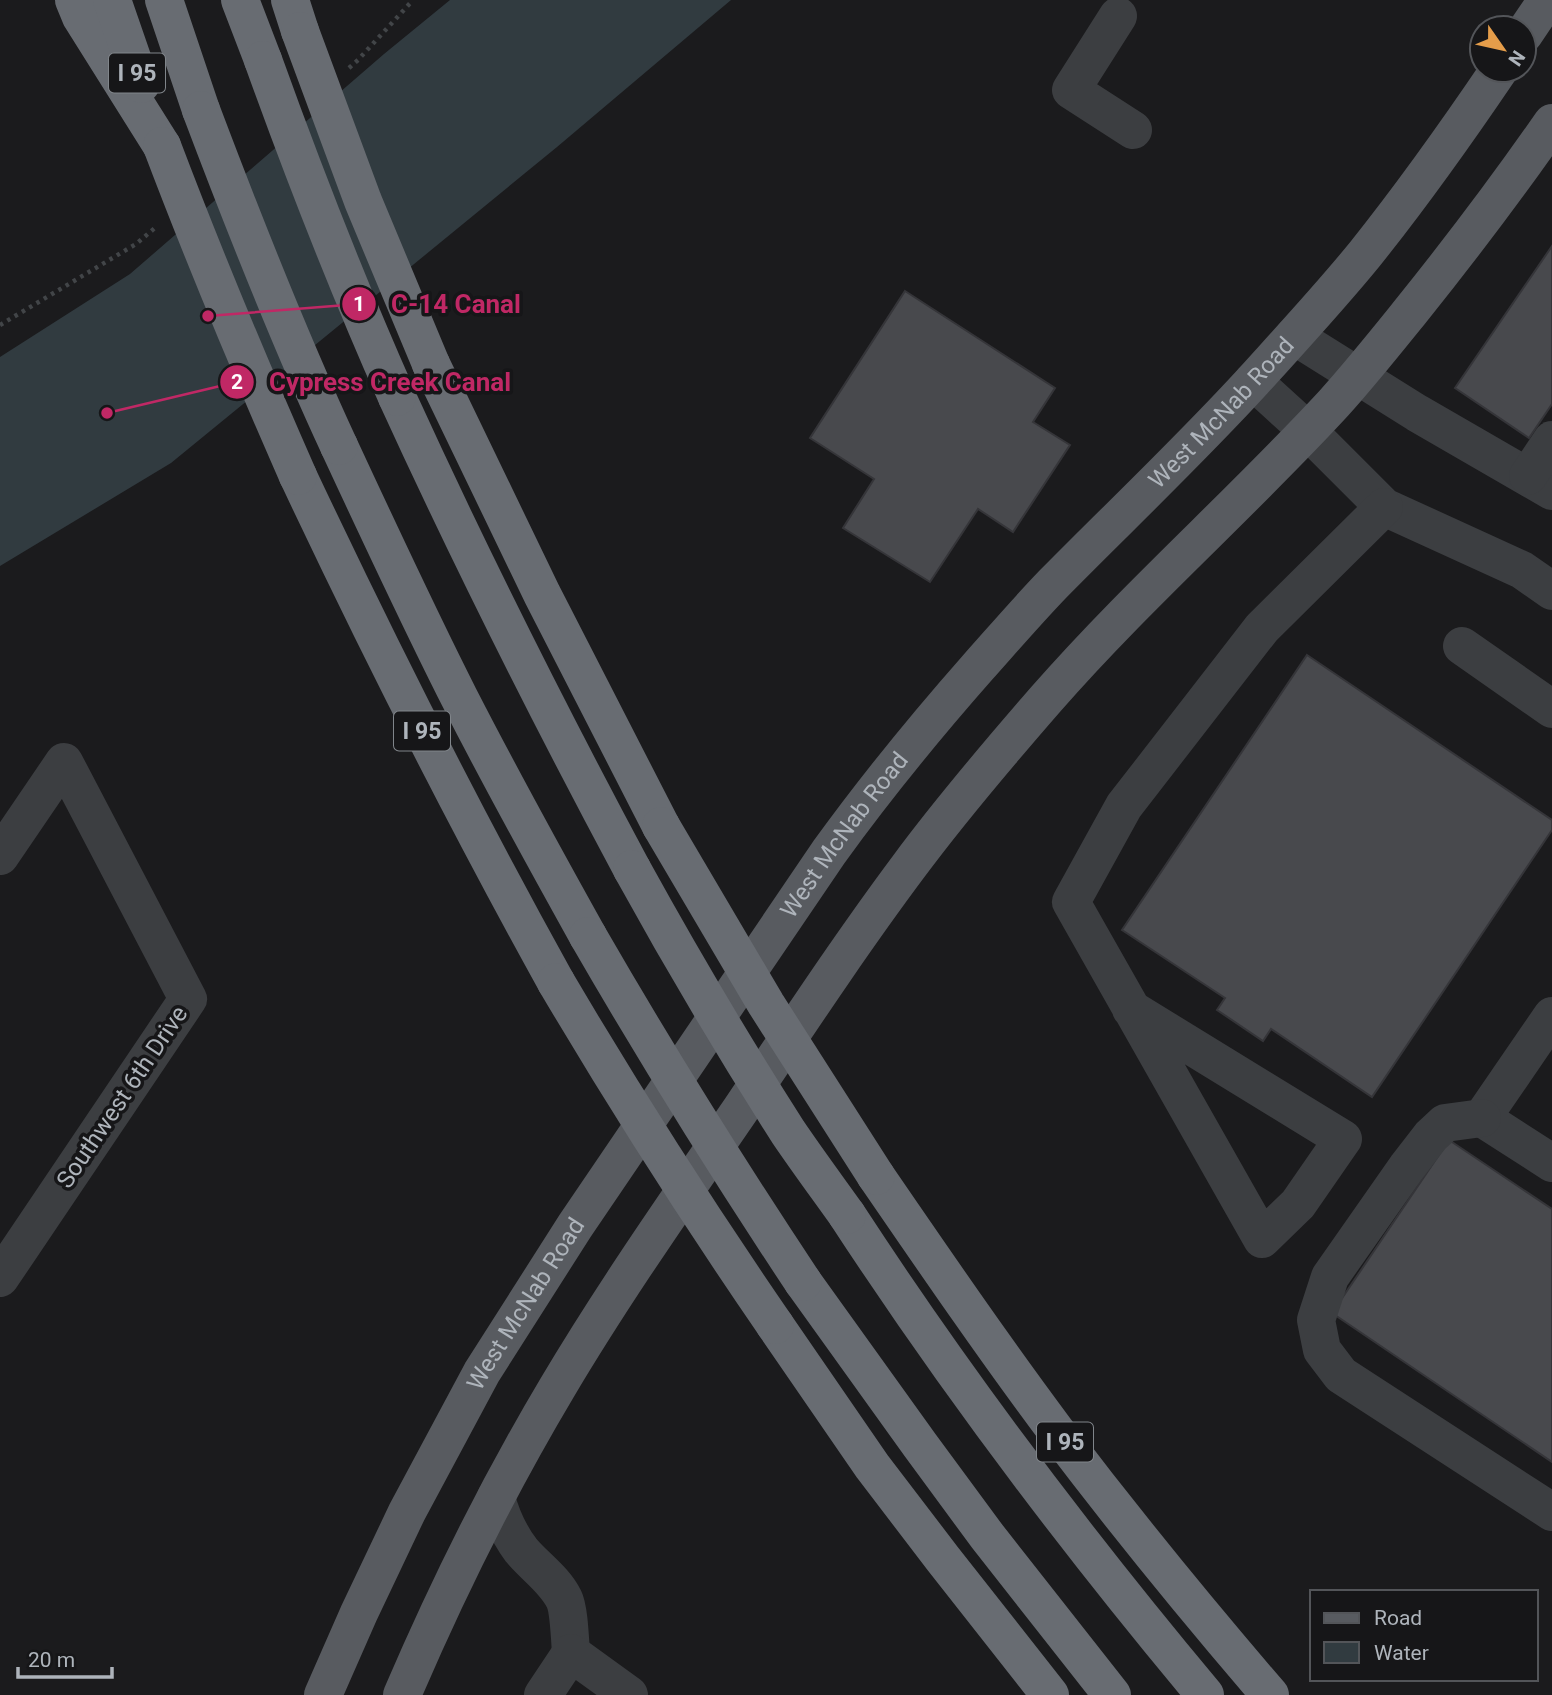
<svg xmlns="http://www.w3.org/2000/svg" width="1552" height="1695" font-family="Roboto,sans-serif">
  <rect width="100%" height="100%" fill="#1b1b1d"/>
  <polygon fill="#313b40" points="450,0 731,0 557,147 171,463 0,566 0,357 130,274 384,54"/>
  <g fill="#48494d" stroke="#353539" stroke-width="2">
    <polygon points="1552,246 1552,404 1529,438 1455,388"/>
    <polygon points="905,291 1055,388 1033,422 1070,445 1013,532 978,509 930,582 843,528 874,479 810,438"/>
    <polygon points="1307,655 1552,820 1552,830 1372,1097 1271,1029 1263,1041 1217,1010 1225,998 1122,930"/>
    <polygon points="1449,1140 1552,1209 1552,1462 1332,1313"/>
  </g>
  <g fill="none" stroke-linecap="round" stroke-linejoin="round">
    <g stroke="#424548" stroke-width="4.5" stroke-dasharray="3.5 5" stroke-linecap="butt">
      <polyline points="349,68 358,60 413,0"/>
      <polyline points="0,325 136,244 156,227"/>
    </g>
    <g stroke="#3c3e41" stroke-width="38">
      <polyline points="1118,16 1071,90 1133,130"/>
      <polyline points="1294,336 1417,413 1552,491"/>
      <polyline points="1253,381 1308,431 1384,507 1522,570 1552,591"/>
      <polyline points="1528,476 1552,440"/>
      <polyline points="1462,646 1552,709"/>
      <polyline points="0,856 64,762 188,999 0,1278"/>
      <polyline points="1131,1009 1343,1139 1298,1204 1262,1239 1071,902 1124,806 1262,628 1384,507"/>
      <polyline points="1552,1016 1482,1118 1552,1163"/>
      <polyline points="1482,1118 1445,1123 1431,1136 1407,1167 1330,1277 1316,1320 1322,1350 1341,1375 1552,1512"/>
      <path d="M 496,1497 C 501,1516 509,1534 521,1550 C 535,1567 554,1579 564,1599 C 569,1609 570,1640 571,1653"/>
      <polyline points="543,1695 571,1653 629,1695"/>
    </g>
    <g stroke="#585b60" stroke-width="38">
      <polyline points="1524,34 1547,0"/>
      <path id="s1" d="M 323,1695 L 359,1613 L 407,1512 L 482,1372 L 575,1226 L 829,852 C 876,787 926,726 978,667 C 1003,639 1027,611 1053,584 C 1120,516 1189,451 1253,381 C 1291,339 1330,297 1365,254 C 1413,194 1457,132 1499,70"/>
      <path d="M 402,1695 C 447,1590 498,1487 557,1388 C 614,1292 678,1201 741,1109 C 796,1027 850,945 909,866 C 952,808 999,753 1046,699 C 1137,595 1241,504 1334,403 C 1361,373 1385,343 1410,312 C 1459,251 1507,188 1552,123"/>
    </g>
    <g stroke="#686c72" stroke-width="38">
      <polyline points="74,0 81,17 162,146"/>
      <polyline points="112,0 141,84"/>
      <polyline points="164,0 201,110"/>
      <polyline points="240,0 263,60"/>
      <polyline points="290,0 300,31"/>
      <polyline points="431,364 542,594 661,826"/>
      <path d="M 397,397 C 470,557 549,714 632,869"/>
      <path d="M 339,446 C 378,530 417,614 459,697 C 500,777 544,857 588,936"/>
      <path d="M 298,476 C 379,648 464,816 556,982"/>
      <path d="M 876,1176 C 935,1262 994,1348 1056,1431 C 1125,1522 1196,1609 1270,1695"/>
      <path d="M 847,1215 C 956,1382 1077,1542 1205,1695"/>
      <polyline points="803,1282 920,1445 987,1536 1112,1695"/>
      <polyline points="775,1325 872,1466 943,1559 1050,1695"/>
    </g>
    <g stroke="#686c72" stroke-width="38">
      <polyline points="300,31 363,201 431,364"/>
      <path d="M 263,60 C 304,174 348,287 397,397"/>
      <path d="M 201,110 C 244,224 288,336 339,446"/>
      <path d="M 162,146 C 204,257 250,367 298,476"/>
      <polyline points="661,826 766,1004 876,1176"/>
      <path d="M 632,869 C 681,958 733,1046 788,1132 C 807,1160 827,1187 847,1215"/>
      <path d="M 588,936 C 656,1054 728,1169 803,1282"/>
      <path d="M 556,982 C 625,1099 698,1213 775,1325"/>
    </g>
  </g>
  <g text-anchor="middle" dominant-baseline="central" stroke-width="7" stroke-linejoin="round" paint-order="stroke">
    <g fill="#161618" stroke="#80858a" stroke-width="2">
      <rect x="109" y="53.5" width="56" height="39" rx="5"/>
      <rect x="394" y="711.5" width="56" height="39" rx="5"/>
      <rect x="1037" y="1422.5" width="56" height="39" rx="5"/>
    </g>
    <g font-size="23" font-weight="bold" fill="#aeb4bb">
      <text x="137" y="73">I 95</text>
      <text x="422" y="731">I 95</text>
      <text x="1065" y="1442">I 95</text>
    </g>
    <g font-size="24" fill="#aeb4bb" stroke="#161618">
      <text stroke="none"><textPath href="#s1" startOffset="1575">West McNab Road</textPath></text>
      <text stroke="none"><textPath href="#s1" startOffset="1008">West McNab Road</textPath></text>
      <text transform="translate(122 1097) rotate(-56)">Southwest 6th Drive</text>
      <text stroke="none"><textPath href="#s1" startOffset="441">West McNab Road</textPath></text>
    </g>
  </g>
  <path fill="none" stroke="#c02865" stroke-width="2.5" d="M208 316L359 304M107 413L237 382"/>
  <g fill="#c02865" stroke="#161618" stroke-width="2.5">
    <circle cx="208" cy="316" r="7"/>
    <circle cx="107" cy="413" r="7"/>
    <circle cx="359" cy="304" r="18"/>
    <circle cx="237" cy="382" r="18"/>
  </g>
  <g font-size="21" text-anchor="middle" font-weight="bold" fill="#fff">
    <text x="359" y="311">1</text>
    <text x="237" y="389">2</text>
  </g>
  <g font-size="26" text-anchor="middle" font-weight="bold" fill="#c02865" stroke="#161618" stroke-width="7" stroke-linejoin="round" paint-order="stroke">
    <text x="456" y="313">C-14 Canal</text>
    <text x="390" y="391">Cypress Creek Canal</text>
  </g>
  <rect x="1310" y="1590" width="228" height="91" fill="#161618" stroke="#535559" stroke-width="2"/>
  <rect x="1324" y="1613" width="35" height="10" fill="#585b60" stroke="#535559" stroke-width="2"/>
  <text x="1374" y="1625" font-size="21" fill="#aeb4bb">Road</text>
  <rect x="1324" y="1642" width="35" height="21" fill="#313b40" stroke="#535559" stroke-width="2"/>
  <text x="1374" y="1660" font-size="21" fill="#aeb4bb">Water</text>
  <g transform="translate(1503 49) rotate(124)"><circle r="33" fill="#161618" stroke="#535559" stroke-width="2"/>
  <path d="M0-5L12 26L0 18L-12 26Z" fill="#e59d4a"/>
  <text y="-10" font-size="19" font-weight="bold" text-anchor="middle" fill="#aeb4bb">N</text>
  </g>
  <path d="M18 1667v10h94v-10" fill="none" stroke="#aeb4bb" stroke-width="3.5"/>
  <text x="28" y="1667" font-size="21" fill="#aeb4bb" stroke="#161618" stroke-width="5" paint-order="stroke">20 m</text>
</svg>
